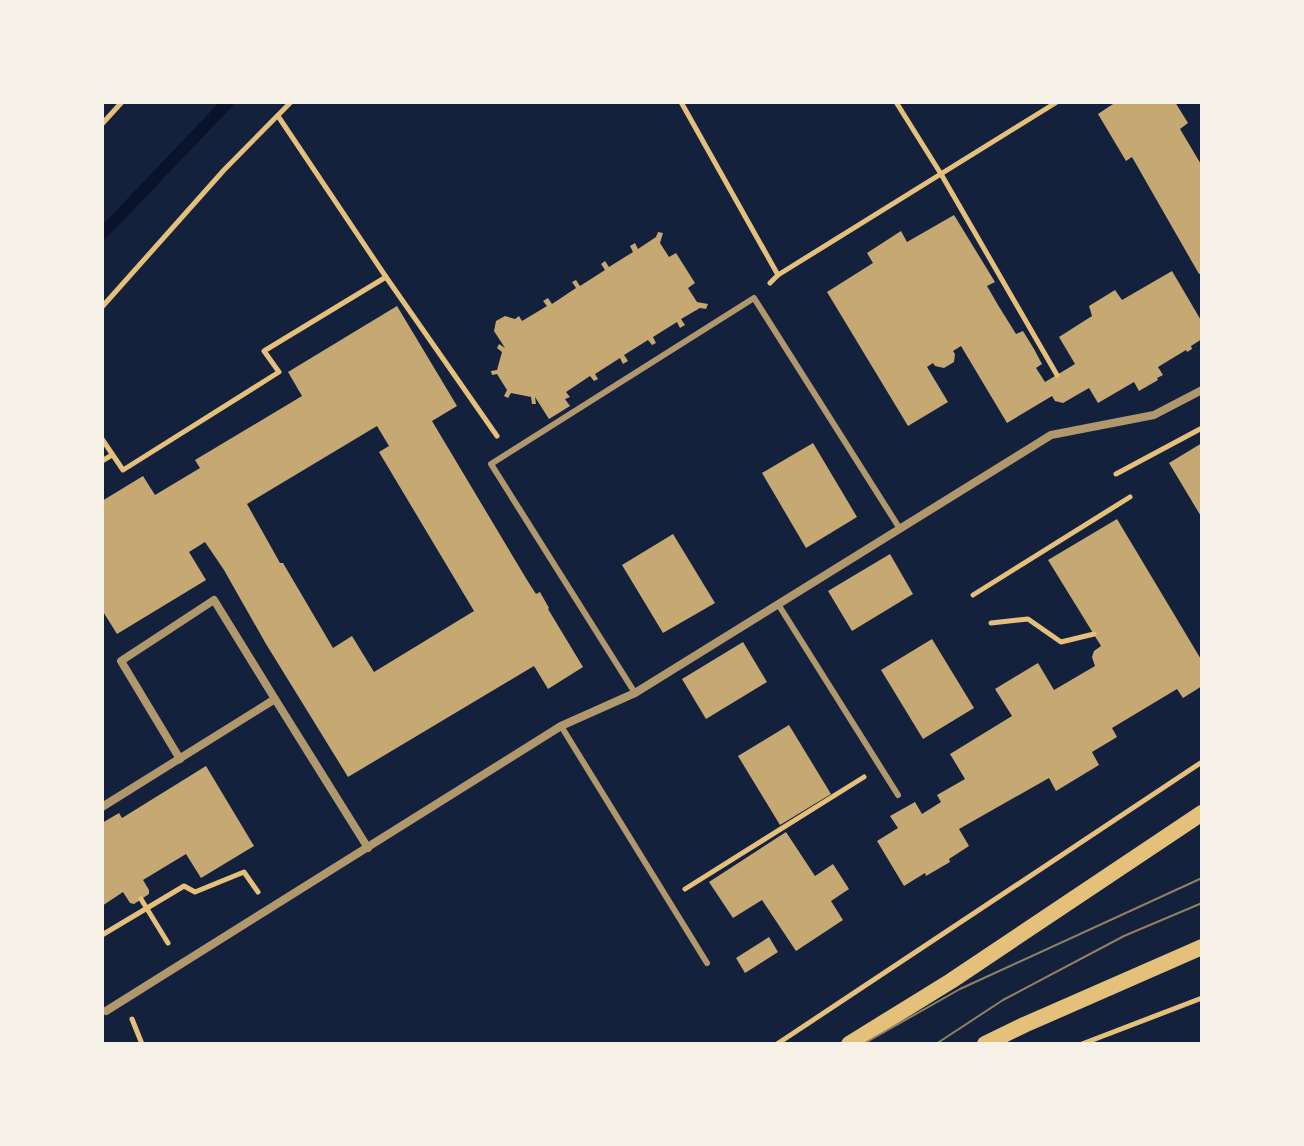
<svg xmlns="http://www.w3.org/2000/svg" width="1304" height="1146" font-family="'Public Sans',sans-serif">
  <rect width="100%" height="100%" fill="#14213d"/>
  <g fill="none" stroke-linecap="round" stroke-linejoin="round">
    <polyline stroke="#0b132b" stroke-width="12" points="102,234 228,102"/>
  </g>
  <g fill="#c6a872" fill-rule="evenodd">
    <polygon points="1116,102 1175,102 1188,123 1180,129 1202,166 1202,273 1199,274 1132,157 1126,161 1098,114"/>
    <polygon points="954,215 995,282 987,286 998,305 1016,334 1023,331 1034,349 1042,364 1036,368 1045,382 1075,364 1059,337 1092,316 1089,306 1115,290 1122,300 1172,271 1202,322 1202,339 1191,346 1192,349 1187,352 1186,350 1158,367 1163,375 1157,378 1158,380 1139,391 1134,382 1098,403 1089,388 1063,403 1055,401 1052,396 1007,423 961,346 953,351 955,354 954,362 944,368 935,366 933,363 927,367 948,402 908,426 827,292 873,263 867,253 901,231 907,242"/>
    <polygon points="658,232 663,233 660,243 669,257 676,253 695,283 688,288 697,302 708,304 706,309 700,308 681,319 685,325 680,328 677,322 653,337 656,343 652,345 648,340 624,355 628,361 623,364 620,358 595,374 598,379 594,381 590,376 566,392 570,397 565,399 570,406 549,419 535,397 536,404 532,404 531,397 511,393 508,398 504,396 507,390 497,374 492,375 491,371 497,370 502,352 497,348 499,344 505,348 494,331 496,321 505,316 515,319 519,316 522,321 547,306 543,301 548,298 552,304 576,288 572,282 576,280 580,286 605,270 601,264 605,261 609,267 633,252 630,246 635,243 638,249 656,237"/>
    <path d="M 397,306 L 457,406 L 432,421 L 527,580 L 536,594 L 540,592 L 549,608 L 548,609 L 583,667 L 548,689 L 534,666 L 348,777 L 266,644 L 224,570 L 205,542 L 189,552 L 206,580 L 117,634 L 102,610 L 102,501 L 143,476 L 155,495 L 200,468 L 195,460 L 302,396 L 288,372 ZM 377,426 L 389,446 L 379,452 L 474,611 L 374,672 L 352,636 L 333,648 L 283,563 L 280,563 L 247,504 Z"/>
    <polygon points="813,443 857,517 806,548 762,473"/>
    <polygon points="1202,443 1202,518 1169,463"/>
    <polygon points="1117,519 1202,661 1202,686 1183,698 1177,689 1112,728 1117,737 1092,752 1099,765 1056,791 1049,778 959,829 969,846 949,859 950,862 926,876 925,873 904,886 877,841 898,828 890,816 915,802 922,814 941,802 937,795 965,779 950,754 1012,716 995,689 1038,663 1054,690 1095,666 1092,657 1094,651 1101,646 1048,560"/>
    <polygon points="673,534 715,603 663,633 622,565"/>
    <polygon points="890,554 913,594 852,631 828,591"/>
    <polygon points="932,639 974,708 923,739 881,670"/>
    <polygon points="743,642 767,682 706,719 682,679"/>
    <polygon points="789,725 831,794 780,825 738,756"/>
    <polygon points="206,766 254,846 201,878 186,854 143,880 149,890 149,894 134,904 130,903 123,892 102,906 102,823 119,813 122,818"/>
    <polygon points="786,832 815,876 833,864 849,889 831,901 843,920 796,951 762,900 733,918 709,882"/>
    <polygon points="769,937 778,952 745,973 736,958"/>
  </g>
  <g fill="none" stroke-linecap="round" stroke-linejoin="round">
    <g stroke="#e5c07b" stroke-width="5">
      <polyline points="681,102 778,275 770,283"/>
      <polyline points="896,102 941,174 1057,375"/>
      <polyline points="278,116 386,277 497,436"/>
      <polyline points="102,124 122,102"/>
      <polyline points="778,275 1057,102"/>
      <polyline points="102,307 224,170 291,102"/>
      <polyline points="102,439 123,470 279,372 264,351 386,277"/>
      <polyline points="102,461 112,455"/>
      <polyline points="1116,474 1202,428"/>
      <polyline points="973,595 1130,497"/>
      <polyline points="991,623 1028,619 1061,642 1094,634"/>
      <polyline points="685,889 864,777"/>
      <polyline points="141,899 168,943"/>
      <polyline points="102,935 184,886 195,892 244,872 258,892"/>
      <polyline points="132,1019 142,1044"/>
      <polyline points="777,1044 1202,762"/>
      <polyline points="1082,1044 1202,998"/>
    </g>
    <g stroke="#b1986c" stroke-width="6">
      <polyline points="778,604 898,795"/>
      <polyline points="635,693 491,464 754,298 900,529"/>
      <polyline points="561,726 707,963"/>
    </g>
    <g stroke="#b1986c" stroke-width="8">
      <polyline points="180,759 121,661 214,600 275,699"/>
      <polyline points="102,807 275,699 368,848"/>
      <polyline points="106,1011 561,726 635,693 1051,435 1154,415 1202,390"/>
    </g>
    <g stroke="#e5c07b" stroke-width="16">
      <polyline points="849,1044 951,981 1202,813"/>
      <polyline points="985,1044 1024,1025 1202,947"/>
    </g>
    <g stroke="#918062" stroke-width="2">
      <polyline points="863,1044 960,989 1202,878"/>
      <polyline points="936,1044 1003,1000 1124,936 1202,903"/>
    </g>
  </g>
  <rect width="1304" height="1146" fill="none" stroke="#f6f1e7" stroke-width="208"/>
</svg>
